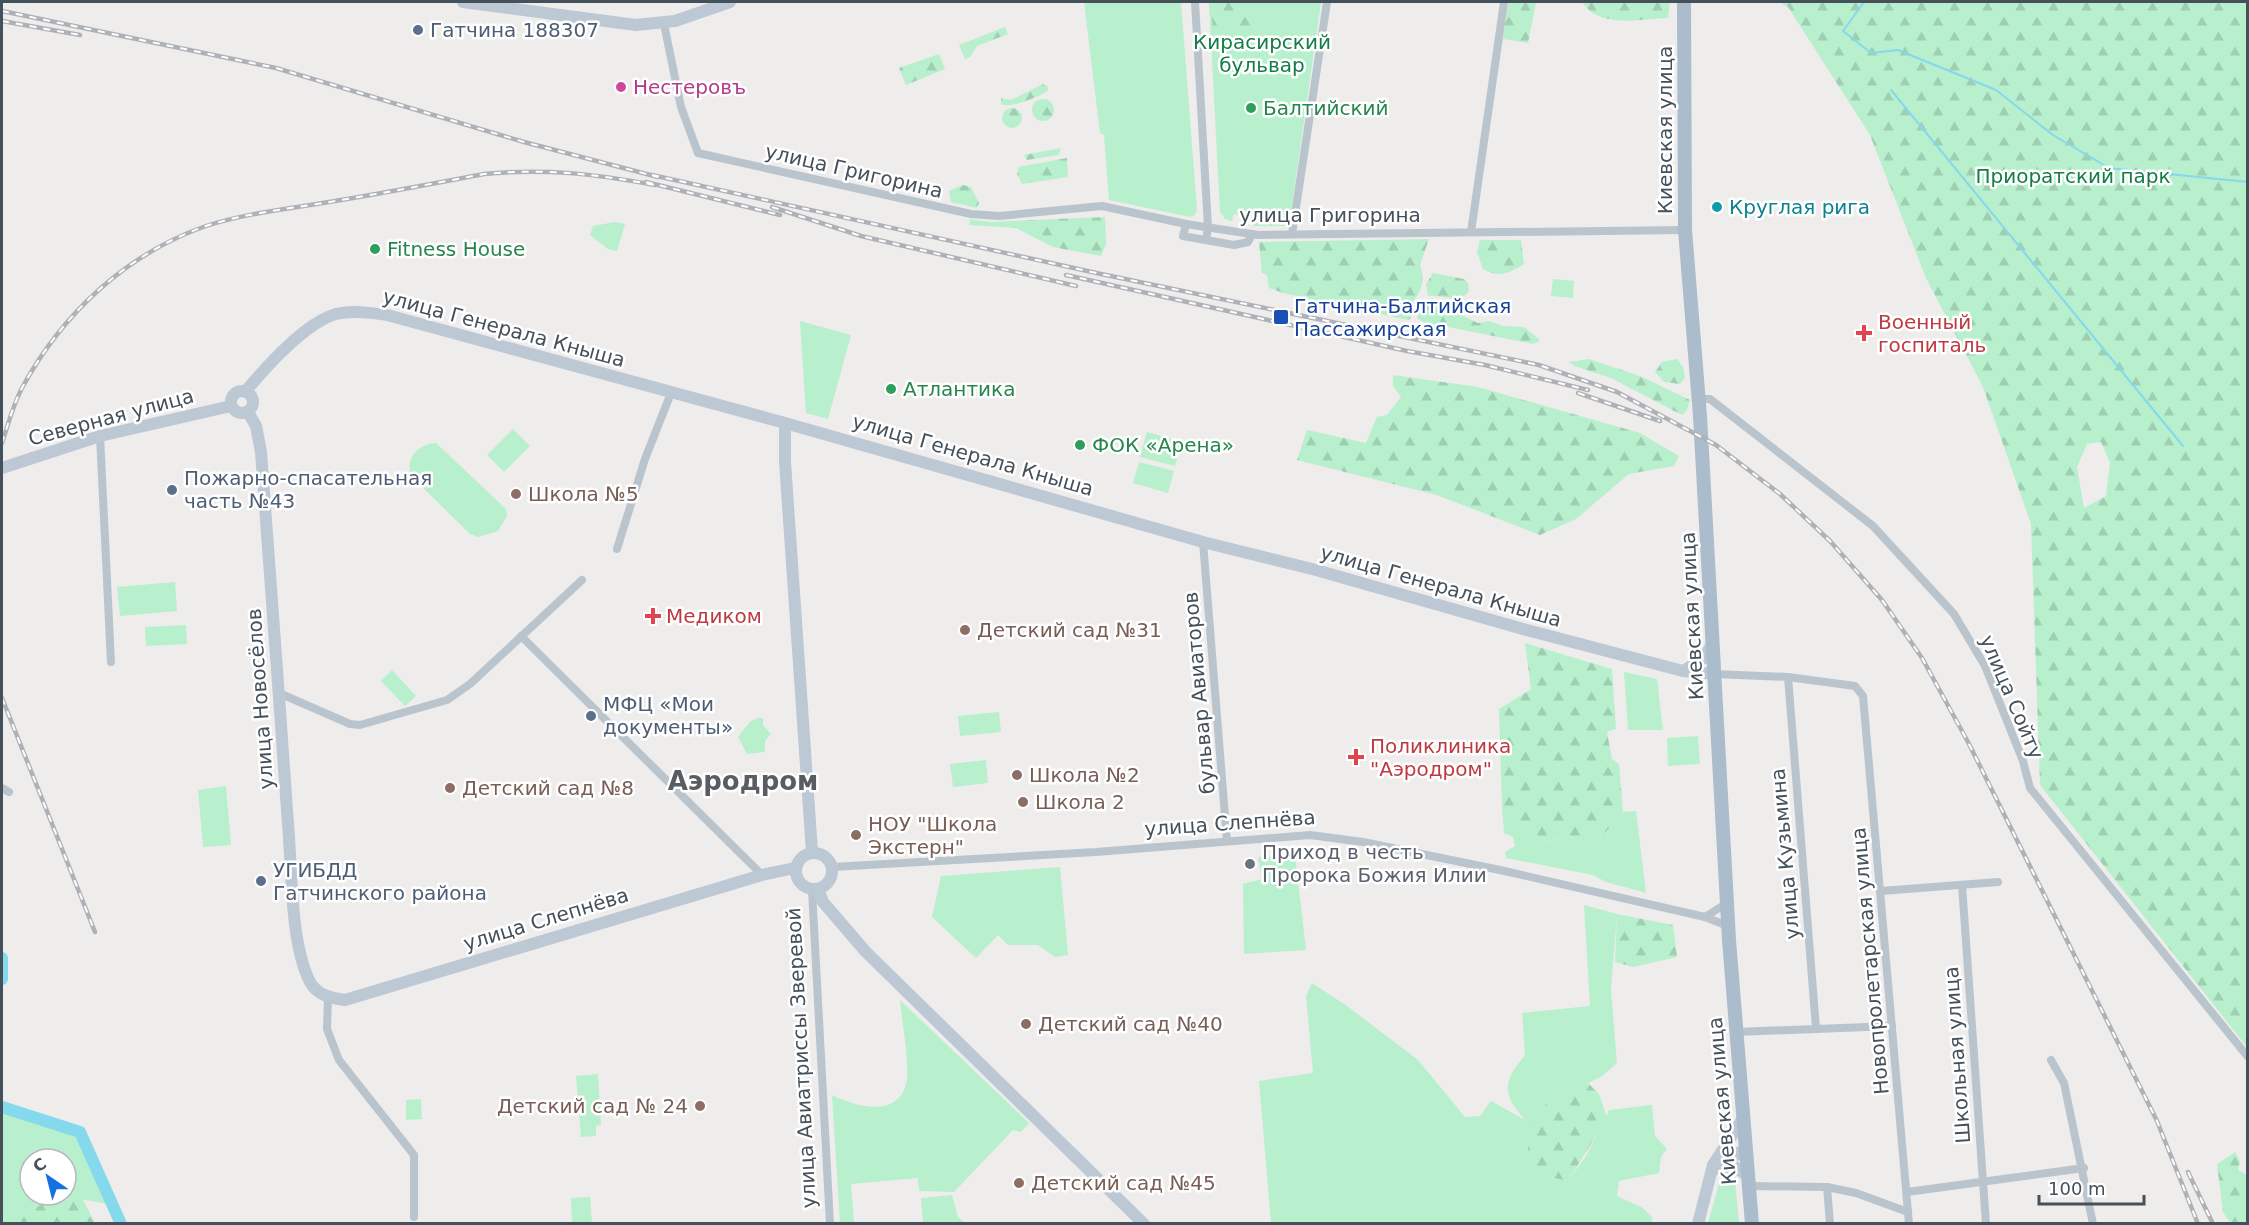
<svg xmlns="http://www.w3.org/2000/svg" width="2249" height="1225" font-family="'DejaVu Sans',sans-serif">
  <defs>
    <pattern id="forest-firs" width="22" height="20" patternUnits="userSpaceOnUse" patternTransform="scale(1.5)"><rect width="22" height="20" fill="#b8efcd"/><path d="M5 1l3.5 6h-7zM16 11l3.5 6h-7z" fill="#9fcfb2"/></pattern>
  </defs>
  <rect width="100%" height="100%" fill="#efecec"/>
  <g fill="#b8efcd" fill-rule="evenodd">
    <polygon points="1084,2 1181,2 1197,210 1195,215 1190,217 1109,200 1104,135 1100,133"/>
    <polygon points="1209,2 1321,2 1289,226 1253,226 1255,216 1234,214 1232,221 1225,219 1220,212"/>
    <polygon points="615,222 625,224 617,251 608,249 590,235 593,226"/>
    <polygon points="1553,279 1574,281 1573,298 1551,296"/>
    <polygon points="800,321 851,335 828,419 806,413"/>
    <polygon points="513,429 530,446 504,472 487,455"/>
    <polygon points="1147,432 1182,442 1175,466 1140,457"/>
    <path d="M 436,443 L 506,509 L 507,516 L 498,531 L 478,537 L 470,534 L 411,476 C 405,458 418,444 436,443 Z"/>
    <polygon points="1139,462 1174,471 1168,493 1133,483"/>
    <polygon points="175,582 177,611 120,616 117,587"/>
    <polygon points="186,625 187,644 146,646 145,627"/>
    <polygon points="392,670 416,696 405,706 381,681"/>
    <polygon points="1624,672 1657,679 1663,730 1628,730"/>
    <polygon points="999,712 1001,732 960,736 958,716"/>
    <polygon points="757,718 763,718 763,725 771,734 765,741 765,752 747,754 738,737 750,722"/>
    <polygon points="1698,736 1700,764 1668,766 1667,738"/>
    <polygon points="986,760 988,783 953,787 950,764"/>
    <polygon points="226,786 231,845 203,847 198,790"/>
    <polygon points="1502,806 1531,843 1605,833 1623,812 1636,811 1646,893 1606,882 1593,875 1506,858 1505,852 1515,846 1513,837 1504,833"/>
    <polygon points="1295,855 1306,950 1244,954 1243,884 1262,879 1258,857"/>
    <polygon points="1060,867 1068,955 1055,957 1038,945 1008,945 998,935 976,958 932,917 941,876"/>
    <path d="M 1584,905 L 1617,914 L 1611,990 L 1617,1063 L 1601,1077 L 1550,1100 L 1528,1171 L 1568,1181 L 1586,1156 L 1609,1110 L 1652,1105 L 1655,1136 L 1667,1149 L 1661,1157 L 1659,1173 L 1619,1181 L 1617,1196 L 1643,1208 L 1652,1217 L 1652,1223 L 1271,1223 L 1259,1081 L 1313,1073 L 1306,996 L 1312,983 L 1347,1006 L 1418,1060 L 1465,1117 L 1480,1116 L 1491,1101 L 1525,1120 C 1502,1093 1502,1083 1525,1055 L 1522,1013 L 1590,1006 Z"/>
    <path d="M 900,1000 L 1029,1123 L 1021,1132 L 1013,1130 L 954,1192 L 919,1191 L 918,1178 L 851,1184 L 854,1223 L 840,1223 L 832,1095 C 856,1107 901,1120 907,1079 C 909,1059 902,1021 900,1000 Z"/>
    <polygon points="598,1074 601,1125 596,1126 596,1136 581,1137 576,1076"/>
    <polygon points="421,1099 422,1119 406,1120 406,1100"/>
    <path d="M 2,1107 L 80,1132 L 116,1206 C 93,1201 67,1195 44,1203 C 29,1209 18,1223 2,1223 ZM 30,1159 L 66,1159 L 66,1195 L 30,1195 Z"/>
    <polygon points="1727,1177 1735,1181 1739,1223 1708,1223 1720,1180"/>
    <polygon points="952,1195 958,1217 965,1223 923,1223 921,1198"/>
    <polygon points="590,1197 592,1223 572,1223 571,1198"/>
  </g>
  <g fill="url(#forest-firs)" fill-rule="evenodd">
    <path d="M 1211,2 L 1247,2 C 1249,12 1256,17 1257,28 L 1213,33 Z"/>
    <polygon points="1508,2 1536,2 1528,43 1503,39"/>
    <path d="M 1582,2 L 1670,2 L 1668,18 C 1638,19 1600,29 1582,2 Z"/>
    <path d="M 1779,2 L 2247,2 L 2247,1047 L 2040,785 L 2031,524 L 1983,387 L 1926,278 L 1870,135 L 1788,7 ZM 2101,442 L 2110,463 L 2106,496 L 2084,508 L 2077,467 L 2087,444 Z"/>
    <polygon points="1005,27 1008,34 977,46 970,57 965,59 959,45"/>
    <polygon points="939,54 945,69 906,85 899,68"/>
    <path d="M 1043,84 L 1048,87 L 1048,91 C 1037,97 1012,109 1001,104 L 1001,98 L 1011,100 Z"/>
    <circle cx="1043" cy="110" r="11"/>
    <circle cx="1012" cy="118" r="10"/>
    <polygon points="1061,148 1059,155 1027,160 1024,155"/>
    <polygon points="1067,158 1068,177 1022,184 1017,174 1018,167"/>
    <polygon points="963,185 971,187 979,203 977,208 951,202 949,191"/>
    <polygon points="1105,217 1106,244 1101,256 1053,247 1016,228 969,225 970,219 990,222"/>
    <path d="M 1429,239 L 1420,265 C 1426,282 1421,293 1409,306 L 1411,318 L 1408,320 L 1283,293 L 1269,288 L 1267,275 L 1262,273 L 1259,242 Z"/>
    <path d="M 1480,240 L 1521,240 L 1524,264 C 1508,274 1499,278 1483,269 L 1477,252 Z"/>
    <path d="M 1433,273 L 1464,279 L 1468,283 L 1469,291 C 1459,305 1443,294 1428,296 L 1426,284 Z"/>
    <polygon points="1433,301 1439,310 1455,312 1478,323 1489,321 1503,326 1524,327 1540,340 1534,344 1423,322 1417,318 1421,303"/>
    <polygon points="1589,359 1640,376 1690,400 1687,410 1682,415 1611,378 1574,366 1569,362"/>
    <polygon points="1677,359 1683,367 1685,378 1680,384 1664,382 1655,372 1662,362"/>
    <polygon points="1393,375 1478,387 1640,433 1679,456 1674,466 1629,474 1576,519 1540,535 1437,495 1297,460 1307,430 1366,443 1377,417 1387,415 1401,397 1393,386"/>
    <polygon points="1525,643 1612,669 1616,729 1607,732 1612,759 1619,764 1623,812 1605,833 1530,843 1502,806 1499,709 1531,689"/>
    <polygon points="1617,914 1673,925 1677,957 1633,967 1615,962"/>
    <polygon points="1588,1083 1599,1094 1607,1118 1568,1181 1528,1172 1528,1122 1550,1100"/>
    <polygon points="2235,1152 2240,1161 2238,1170 2247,1175 2247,1223 2230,1223 2223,1212 2217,1164"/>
    <polygon points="82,1198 95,1223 9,1223 45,1202"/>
  </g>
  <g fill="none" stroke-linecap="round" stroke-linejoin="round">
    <g stroke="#84d9ed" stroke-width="2">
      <polyline points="1864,2 1843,31 1871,53 1898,50 1996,90 2053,135 2109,168 2248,182"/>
      <polyline points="1891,90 2183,446"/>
    </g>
    <g stroke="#84d9ed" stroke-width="12">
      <polyline points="2,958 2,979"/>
      <polyline points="2,1107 80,1132 121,1224"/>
    </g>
    <g stroke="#bac4cc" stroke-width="8">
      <polyline points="1195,2 1208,227 1206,240"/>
      <polyline points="664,24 681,107 698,153 971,214 999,216 1102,206 1186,224 1258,235 1685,230"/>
      <polyline points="1186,224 1183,236 1234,245 1248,242 1252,234"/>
      <polyline points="1471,232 1504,2"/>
      <polyline points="1292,234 1327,2"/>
      <polyline points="1699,399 1710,399 1873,526 1954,614 1985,666 2023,761 2030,788 2248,1057"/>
      <polyline points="100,436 111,662"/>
      <polyline points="1203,542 1227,841"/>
      <polyline points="617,549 645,459 671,393"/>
      <polyline points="521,636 762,875"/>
      <polyline points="1714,674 1788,677 1855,686 1863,696 1909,1224"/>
      <polyline points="1788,677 1816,1028"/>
      <polyline points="279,693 350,724 360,725 447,700 470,684 582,580"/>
      <polyline points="2,788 9,792"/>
      <polyline points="832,867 1096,852 1310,835 1363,842 1500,870 1705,917 1728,926"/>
      <polyline points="1962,885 1986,1224"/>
      <polyline points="812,890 830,1224"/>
      <polyline points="1881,891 1998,882"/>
      <polyline points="1705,917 1727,903"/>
      <polyline points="328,997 327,1029 339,1060 414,1155 414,1217"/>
      <polyline points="1736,1032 1892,1026"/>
      <polyline points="2051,1060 2064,1083 2093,1224"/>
      <polyline points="1749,1186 1827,1187 1856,1193 1908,1212"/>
      <polyline points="1827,1187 1830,1224"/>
      <polyline points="1907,1192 2084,1168"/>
    </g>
    <g stroke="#bcc8d4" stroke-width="12">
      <polyline points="463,2 636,25 675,21 730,2"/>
      <circle cx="242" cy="402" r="11"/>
      <path d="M 245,392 C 265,368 306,322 336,314 C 353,310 371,313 387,315 L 785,423 L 1203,542 L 1316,570 L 1523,629 L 1683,671 L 1714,674"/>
      <path d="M 248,412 L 256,426 L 261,452 C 271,576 279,700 288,824 C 292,868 290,943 310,982 C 317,995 331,998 345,1000 L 762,875 L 795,868"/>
      <polyline points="785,423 785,462 812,852"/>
      <polyline points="2,468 100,436 231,406"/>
      <polyline points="1683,671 1704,658 1712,644"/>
      <circle cx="814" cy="871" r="18"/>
      <polyline points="818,889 823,902 866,952 1144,1224"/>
      <polyline points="1718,1168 1735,1167 1748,1176"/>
      <polyline points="1712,1171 1745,1149"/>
      <polyline points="1698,1224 1713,1165 1742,1120"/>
    </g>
    <polyline stroke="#abbccc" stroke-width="14" points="1684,2 1685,230 1700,416 1729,940 1752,1224"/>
    <g stroke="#aeb2b7" stroke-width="4.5">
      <g id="rail">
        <polyline points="2,11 276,68 524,142 658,177"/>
        <polyline points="2,21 80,35"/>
        <polyline points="652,175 1101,274 1539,365 1617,392 1716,445 1780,494 1830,541 1882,600 1922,658 1968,742 2157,1121 2198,1224"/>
        <polyline points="646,182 780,215"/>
        <polyline points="772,207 861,236 1076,286"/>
        <polyline points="1066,275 1407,351 1485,365 1588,390"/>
        <polyline points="1578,393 1660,421"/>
        <path d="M 2,443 C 8,425 13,405 22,388 C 62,314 126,254 206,226 C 249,212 297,208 341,200 C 389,192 436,183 484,174 C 545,168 595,174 655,185"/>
        <polyline points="2,698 95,932"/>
        <polyline points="2188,1172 2213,1224"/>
      </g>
    </g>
    <use href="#rail" stroke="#fff" stroke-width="2" stroke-dasharray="7" stroke-linecap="butt"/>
  </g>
  <g fill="#5c6f8a" stroke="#fff" stroke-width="2">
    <circle cx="418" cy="30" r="6"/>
    <circle cx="172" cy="490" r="6"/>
    <circle cx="591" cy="716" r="6"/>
    <circle cx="261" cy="881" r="6"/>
  </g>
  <circle fill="#d1479c" stroke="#fff" stroke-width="2" cx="621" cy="87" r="6"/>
  <g fill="#2e9e5b" stroke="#fff" stroke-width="2">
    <circle cx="1251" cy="108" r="6"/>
    <circle cx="375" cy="249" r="6"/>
    <circle cx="891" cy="389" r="6"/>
    <circle cx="1080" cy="445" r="6"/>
  </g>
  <circle fill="#0f9aa8" stroke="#fff" stroke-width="2" cx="1717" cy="207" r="6"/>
  <rect fill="#1a4fb4" stroke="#fff" stroke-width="2" x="1273" y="309" width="16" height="16" rx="3"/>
  <g fill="#e0444e" stroke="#fff" stroke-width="2">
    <path d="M1861 324h6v6h6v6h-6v6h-6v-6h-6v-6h6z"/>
    <path d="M650 607h6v6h6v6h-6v6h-6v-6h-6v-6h6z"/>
    <path d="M1353 748h6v6h6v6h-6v6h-6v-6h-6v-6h6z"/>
  </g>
  <g fill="#8d6e63" stroke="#fff" stroke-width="2">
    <circle cx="516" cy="494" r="6"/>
    <circle cx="965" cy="630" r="6"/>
    <circle cx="1017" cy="775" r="6"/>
    <circle cx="450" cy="788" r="6"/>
    <circle cx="1023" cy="802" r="6"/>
    <circle cx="856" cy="835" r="6"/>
    <circle cx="1026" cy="1024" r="6"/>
    <circle cx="700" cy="1106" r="6"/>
    <circle cx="1019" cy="1183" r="6"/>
  </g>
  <circle fill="#6b7280" stroke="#fff" stroke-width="2" cx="1250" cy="864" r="6"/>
  <g text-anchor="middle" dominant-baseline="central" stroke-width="5" stroke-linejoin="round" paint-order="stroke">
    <g font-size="20" fill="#4e5e75" stroke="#fff" text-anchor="start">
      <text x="430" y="30">Гатчина 188307</text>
      <text x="184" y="478">Пожарно-спасательная<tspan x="184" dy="23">часть №43</tspan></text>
      <text x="603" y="704">МФЦ «Мои<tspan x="603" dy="23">документы»</tspan></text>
      <text x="273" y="870">УГИБДД<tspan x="273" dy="23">Гатчинского района</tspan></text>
    </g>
    <g font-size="20" fill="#147c47" stroke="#fff">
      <text x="1262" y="42">Кирасирский<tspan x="1262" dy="23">бульвар</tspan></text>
      <text x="2073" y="176">Приоратский парк</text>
    </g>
    <g font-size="20" fill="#b23c85" stroke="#fff" text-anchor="start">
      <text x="633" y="87">Нестеровъ</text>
    </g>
    <g font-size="20" fill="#27864d" stroke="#fff" text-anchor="start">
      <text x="1263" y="108">Балтийский</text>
      <text x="387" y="249">Fitness House</text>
      <text x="903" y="389">Атлантика</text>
      <text x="1092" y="445">ФОК «Арена»</text>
    </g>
    <g font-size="20" fill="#44505a" stroke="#fff">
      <text transform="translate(1665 130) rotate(-90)">Киевская улица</text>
      <text transform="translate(854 171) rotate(13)">улица Григорина</text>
      <text x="1330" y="215">улица Григорина</text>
      <text transform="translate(504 328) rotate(15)">улица Генерала Кныша</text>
      <text transform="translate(111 417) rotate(-15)">Северная улица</text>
      <text transform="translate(973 455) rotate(16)">улица Генерала Кныша</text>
      <text transform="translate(1441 586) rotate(16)">улица Генерала Кныша</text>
      <text transform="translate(1692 616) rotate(-93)">Киевская улица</text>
      <text transform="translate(1199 693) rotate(-95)">бульвар Авиаторов</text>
      <text transform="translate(2012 697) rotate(67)">улица Сойту</text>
      <text transform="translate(260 699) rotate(-94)">улица Новосёлов</text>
      <text transform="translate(1230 823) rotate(-4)">улица Слепнёва</text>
      <text transform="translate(1785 854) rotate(-95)">улица Кузьмина</text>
      <text transform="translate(546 919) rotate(-17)">улица Слепнёва</text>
      <text transform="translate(1870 961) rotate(-95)">Новопролетарская улица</text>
      <text transform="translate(1957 1055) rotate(-94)">Школьная улица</text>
      <text transform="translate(801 1058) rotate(-93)">улица Авиатриссы Зверевой</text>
      <text transform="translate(1722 1101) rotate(-95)">Киевская улица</text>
    </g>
    <g font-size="20" fill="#0d838f" stroke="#fff" text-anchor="start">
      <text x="1729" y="207">Круглая рига</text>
    </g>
    <g font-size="20" fill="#164399" stroke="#fff" text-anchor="start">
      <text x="1294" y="306">Гатчина-Балтийская<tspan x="1294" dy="23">Пассажирская</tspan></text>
    </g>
    <g font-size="20" fill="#be3a42" stroke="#fff" text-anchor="start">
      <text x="1878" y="322">Военный<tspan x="1878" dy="23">госпиталь</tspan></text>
      <text x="666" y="616">Медиком</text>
      <text x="1370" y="746">Поликлиника<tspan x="1370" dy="23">"Аэродром"</tspan></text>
    </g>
    <g font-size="20" fill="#785e54" stroke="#fff" text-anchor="start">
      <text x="528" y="494">Школа №5</text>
      <text x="977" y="630">Детский сад №31</text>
      <text x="1029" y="775">Школа №2</text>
      <text x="462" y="788">Детский сад №8</text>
      <text x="1035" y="802">Школа 2</text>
      <text x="868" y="824">НОУ "Школа<tspan x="868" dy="23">Экстерн"</tspan></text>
      <text x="1038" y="1024">Детский сад №40</text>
      <text x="688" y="1106" text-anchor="end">Детский сад № 24</text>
      <text x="1031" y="1183">Детский сад №45</text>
    </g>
    <g font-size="20" fill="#5b616d" stroke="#fff" text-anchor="start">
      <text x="1262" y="852">Приход в честь<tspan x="1262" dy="23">Пророка Божия Илии</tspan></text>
    </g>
    <g font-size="26" font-weight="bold" fill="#595d61" stroke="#fff">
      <text x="743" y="781">Аэродром</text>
    </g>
  </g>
  <rect width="2249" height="1225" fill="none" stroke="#44505a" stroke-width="6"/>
  <g transform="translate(48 1177) rotate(325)"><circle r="28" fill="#ffffff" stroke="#b4b9bd" stroke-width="1.5"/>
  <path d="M0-4.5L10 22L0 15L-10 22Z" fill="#1570e0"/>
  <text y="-9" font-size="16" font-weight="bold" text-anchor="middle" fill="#44505a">С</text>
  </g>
  <path d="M2039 1195v9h105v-9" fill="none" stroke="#44505a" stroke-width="3"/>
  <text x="2048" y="1195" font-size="18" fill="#44505a" stroke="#ffffff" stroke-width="4.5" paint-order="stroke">100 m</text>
</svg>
